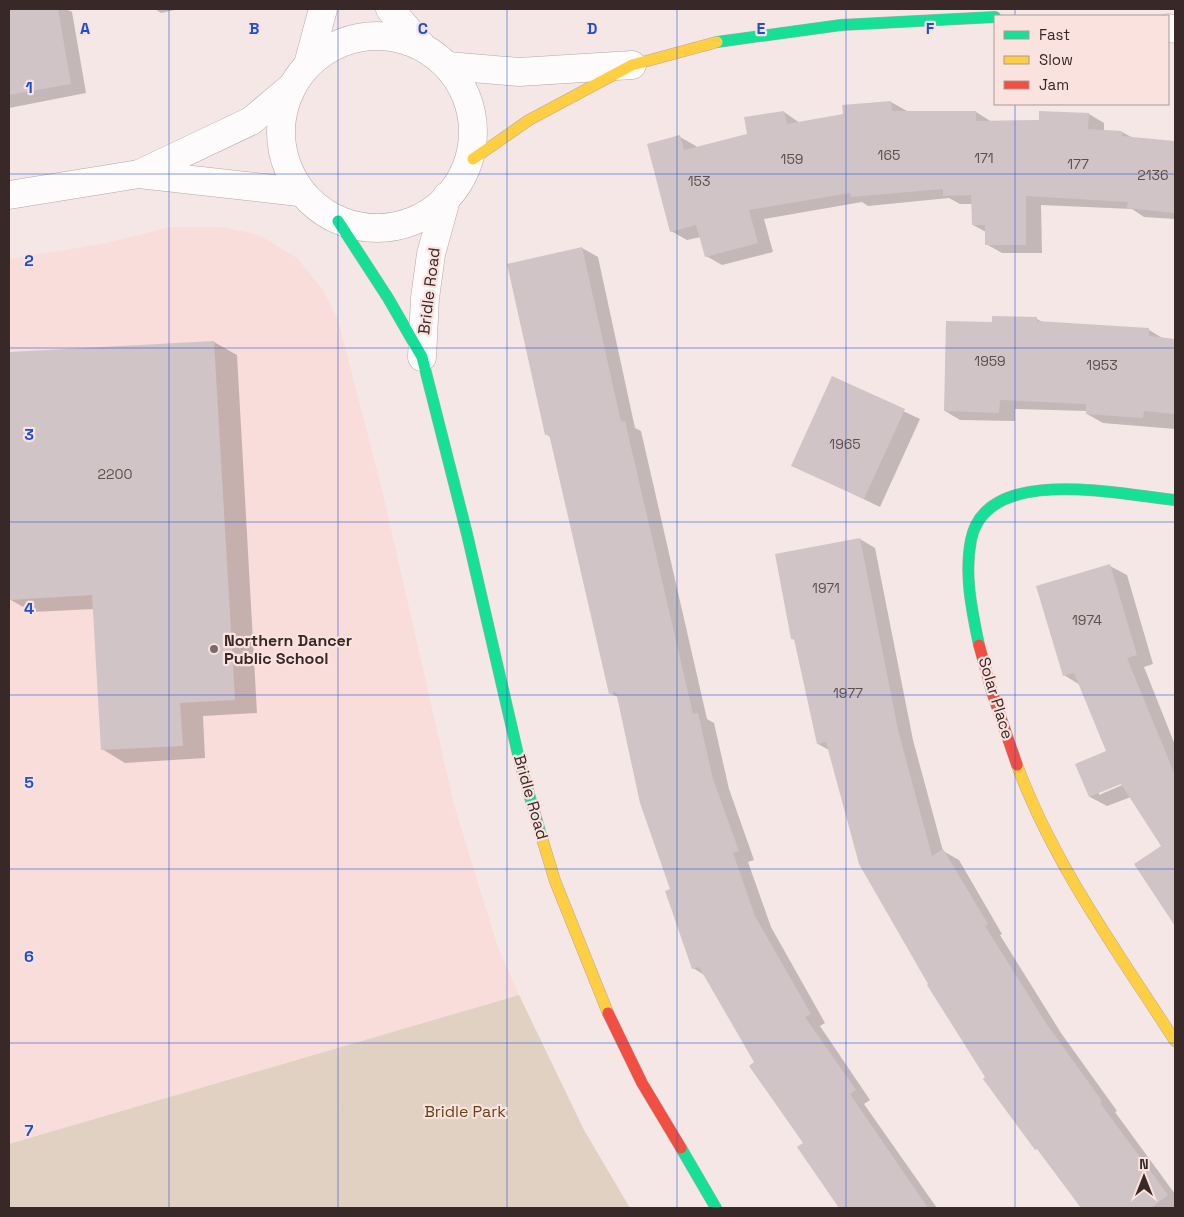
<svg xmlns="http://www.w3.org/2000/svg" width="1184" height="1217" font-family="'Space Grotesk',sans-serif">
  <rect width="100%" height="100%" fill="#f4e7e5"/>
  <polygon fill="#f8ddda" points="171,227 222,227 259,235 297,258 322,289 338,320 383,494 454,805 497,945 519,995 9,1144 9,259 102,244"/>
  <polygon fill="#e1d1c2" points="519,995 584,1130 630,1208 9,1208 9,1144"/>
  <g fill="#0003" fill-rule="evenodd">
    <polygon points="25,9 66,9 72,12 86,93 9,108 9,12"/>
    <polygon points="155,9 179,9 161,13"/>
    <polygon points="891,102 907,111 976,112 992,122 1040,121 1089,114 1104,123 1104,131 1122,132 1133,138 1175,142 1175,219 1144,217 1132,209 1041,205 1042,253 1002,253 986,244 986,232 973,225 973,204 960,204 949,198 868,206 862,202 764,219 773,252 722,265 706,256 701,237 687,240 671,231 680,137 696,146 697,148 748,135 784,112 800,123 844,115"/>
    <polygon points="582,248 598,257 635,428 641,431 707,719 714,723 729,789 754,860 748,862 771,927 825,1023 820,1026 870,1100 864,1104 937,1208 841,1208 798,1147 804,1143 706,976 693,968 618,697 610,693 552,438 546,434"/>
    <polygon points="1037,319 1044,323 1149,330 1164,339 1175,340 1175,429 1103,423 1087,414 1087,411 1015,409 1015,421 960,420 945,411 993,323"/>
    <polygon points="214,342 237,355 257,713 203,716 205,758 125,763 102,749 94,609 32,612 9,599 9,353"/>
    <polygon points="833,378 920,419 880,507 793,465"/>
    <polygon points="860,539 875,548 913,740 943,851 959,860 1002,934 1000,935 1061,1033 1117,1111 1115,1112 1175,1194 1175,1208 1082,1208 985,1079 987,1078 930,985 829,750 818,744 796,640 792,639"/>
    <path d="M 1110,566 L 1127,575 L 1153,664 L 1144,667 L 1175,745 L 1175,890 L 1166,896 L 1166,899 L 1175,893 L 1175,910 L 1160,901 L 1163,846 L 1131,797 L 1107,806 L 1090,797 L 1108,752 L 1080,685 L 1064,675 ZM 1126,781 L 1127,783 L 1099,795 L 1099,792 Z"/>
  </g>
  <g fill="#d1c4c6">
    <polygon points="9,9 58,9 71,84 9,95"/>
    <polygon points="891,101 892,111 976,111 976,121 1039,120 1039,111 1089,113 1088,129 1122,131 1122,136 1175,141 1175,213 1127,208 1128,202 1026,196 1026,245 985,245 985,225 972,225 971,195 943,196 943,189 851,197 850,193 749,210 758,243 705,257 696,225 670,232 647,144 680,135 684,150 747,134 744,117 784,111 787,124 843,114 842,105"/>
    <polygon points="582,247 621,422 625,421 693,714 698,713 713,779 739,851 733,853 755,916 811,1014 805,1017 856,1090 850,1094 928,1208 839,1208 797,1147 803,1143 749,1066 754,1062 699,967 692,969 665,891 670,889 640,803 616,692 609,694 549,434 545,435 507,264"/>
    <polygon points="992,316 1037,317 1037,321 1149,328 1149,336 1175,339 1175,414 1144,411 1143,418 1086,414 1086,404 1000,400 999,413 944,411 946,321 992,322"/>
    <polygon points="214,341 235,700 180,703 183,746 101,750 92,595 9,600 9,352"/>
    <polygon points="832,376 905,409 864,499 791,466"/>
    <polygon points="860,538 898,730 932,856 943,849 988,924 985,926 1046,1023 1102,1101 1100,1103 1168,1195 1151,1208 1081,1208 1037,1149 1035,1150 983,1079 985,1077 927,985 928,984 859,864 826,742 817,744 794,639 791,639 775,554"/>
    <polygon points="1110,564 1137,655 1127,658 1175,775 1175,926 1134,864 1161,846 1121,784 1089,797 1075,764 1106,751 1074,673 1063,676 1036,586"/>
  </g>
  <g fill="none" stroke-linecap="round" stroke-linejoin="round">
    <g stroke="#b5a8a7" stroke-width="29">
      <g id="street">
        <polyline points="390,9 421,45"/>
        <polyline points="1168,28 1175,29"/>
        <circle cx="377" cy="132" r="96"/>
        <polyline points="309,61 323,9"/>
        <polyline points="448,66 519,72 632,65"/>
        <polyline points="139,174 251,121 289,89"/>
        <polyline points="9,195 139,174 299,192"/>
        <polyline points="422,357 425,298 431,254 447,196"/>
      </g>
    </g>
    <g stroke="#b5a8a7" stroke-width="12">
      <g id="fast">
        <polyline points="717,42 841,25 995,17"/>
        <polyline points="338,221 388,298 422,357 467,534 520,763 541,835"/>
        <path d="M 979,645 C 972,611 964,575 971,540 C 986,463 1122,495 1175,500"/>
        <polyline points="681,1148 716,1208"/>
      </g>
    </g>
    <g stroke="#b5a8a7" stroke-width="12">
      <g id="slow">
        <polyline points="473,159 529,120 632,65 717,42"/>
        <path d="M 1017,765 C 1054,865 1118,952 1175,1041"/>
        <polyline points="541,835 555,881 608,1013"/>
      </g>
    </g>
    <g stroke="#b5a8a7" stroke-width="12">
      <g id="jam">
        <polyline points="979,645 992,692 1017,765"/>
        <polyline points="608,1013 642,1083 681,1148"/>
      </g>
    </g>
    <path stroke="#d6d2d1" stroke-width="3" stroke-dasharray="1 4" stroke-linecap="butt" d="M 231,1208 C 255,1166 293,1137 335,1114 L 549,1050"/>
    <use href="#street" stroke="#fdfbfb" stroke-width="28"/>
    <use href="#fast" stroke="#16e098" stroke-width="11"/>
    <use href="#slow" stroke="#ffcf43" stroke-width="11"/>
    <use href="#jam" stroke="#f24e42" stroke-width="11"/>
  </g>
  <path fill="none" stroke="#1d4ed8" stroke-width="1" stroke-opacity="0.55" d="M 169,9 L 169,1208M 338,9 L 338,1208M 507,9 L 507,1208M 677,9 L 677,1208M 846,9 L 846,1208M 1015,9 L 1015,16M 1015,104 L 1015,1208M 9,174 L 1175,174M 9,348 L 1175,348M 9,522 L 1175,522M 9,695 L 1175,695M 9,869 L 1175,869M 9,1043 L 1175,1043"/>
  <circle fill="#7a6b6a" stroke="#fae2df" stroke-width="2" cx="214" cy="649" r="5"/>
  <g text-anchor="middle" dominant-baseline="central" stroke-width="4.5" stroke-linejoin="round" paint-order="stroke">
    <g font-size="14" fill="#5e4f4f">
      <text x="889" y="155">165</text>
      <text x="984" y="158">171</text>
      <text x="792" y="159">159</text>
      <text x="1078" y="164">177</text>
      <text x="1153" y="175">2136</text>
      <text x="699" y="181">153</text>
      <text x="990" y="361">1959</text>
      <text x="1102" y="365">1953</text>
      <text x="845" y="444">1965</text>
      <text x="115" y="474">2200</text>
      <text x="826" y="588">1971</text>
      <text x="1087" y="620">1974</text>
      <text x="848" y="693">1977</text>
    </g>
    <g font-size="16" fill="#382827" stroke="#fae2df">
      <text transform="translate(429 291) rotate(-83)">Bridle Road</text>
      <text transform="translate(996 698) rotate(73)">Solar Place</text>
      <text transform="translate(531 797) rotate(74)">Bridle Road</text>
    </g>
    <g font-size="16" font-weight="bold" fill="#382827" stroke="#fae2df" text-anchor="start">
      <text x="224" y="640">Northern Dancer<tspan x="224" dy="18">Public School</tspan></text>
    </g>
    <g font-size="16" fill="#654516" stroke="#fae2df">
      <text x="465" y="1111">Bridle Park</text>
    </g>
  </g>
  <g font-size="16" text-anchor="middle" font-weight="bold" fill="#1d4ed8" stroke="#fae2df" stroke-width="4.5" stroke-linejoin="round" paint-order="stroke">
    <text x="85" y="34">A</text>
    <text x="254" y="34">B</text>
    <text x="423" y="34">C</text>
    <text x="592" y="34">D</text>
    <text x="761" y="34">E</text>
    <text x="930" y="34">F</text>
    <text x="29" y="93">1</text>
    <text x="29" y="266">2</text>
    <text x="29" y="440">3</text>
    <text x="29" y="614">4</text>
    <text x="29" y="788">5</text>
    <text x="29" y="962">6</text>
    <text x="29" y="1136">7</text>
  </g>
  <rect width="1184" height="1217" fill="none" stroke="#382827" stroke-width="20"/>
  <rect x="994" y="15" width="175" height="90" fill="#fae2df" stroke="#ac9895"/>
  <rect x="1004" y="31" width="25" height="8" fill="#16e098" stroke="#ac9895"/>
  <text x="1039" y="40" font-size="15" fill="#382827">Fast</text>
  <rect x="1004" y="56" width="25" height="8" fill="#ffcf43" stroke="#ac9895"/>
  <text x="1039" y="65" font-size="15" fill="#382827">Slow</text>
  <rect x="1004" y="81" width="25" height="8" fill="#f24e42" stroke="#ac9895"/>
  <text x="1039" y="90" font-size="15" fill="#382827">Jam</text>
  <g transform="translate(1144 1177)" stroke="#fae2df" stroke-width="4" paint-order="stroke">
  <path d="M0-4L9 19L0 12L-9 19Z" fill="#382827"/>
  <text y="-8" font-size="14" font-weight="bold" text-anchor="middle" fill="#382827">N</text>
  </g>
</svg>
